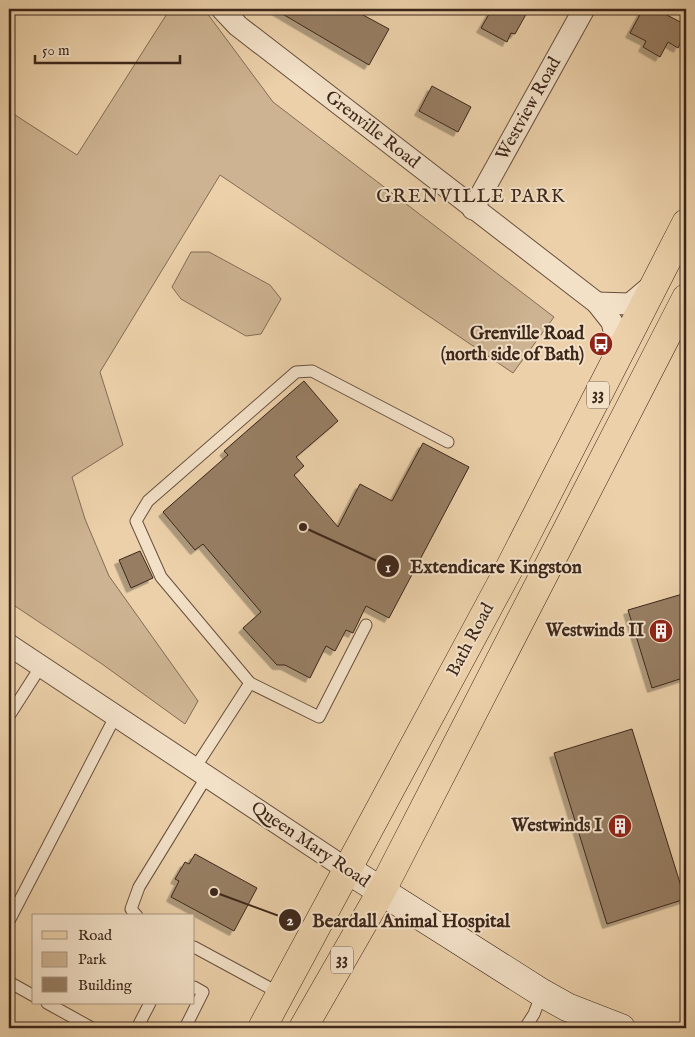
<svg xmlns="http://www.w3.org/2000/svg" width="695" height="1037" font-family="'IM FELL English',serif">
  <defs>
    <filter id="shadow"><feDropShadow dx="-4.5" dy="4.5" stdDeviation="0" flood-color="#0004"/></filter>
  </defs>
  <rect width="100%" height="100%" fill="#ebd0a9"/>
  <filter id="stains"><feTurbulence type="fractalNoise" baseFrequency=".004" numOctaves="4"/><feColorMatrix values="0 0 0 0 .2 0 0 0 0 .09 0 0 0 0 .02 0 0 0 .5 -.17"/></filter>
  <radialGradient id="worn" r=".72"><stop offset=".6" stop-color="#630" stop-opacity="0"/><stop offset="1" stop-color="#630" stop-opacity=".3"/></radialGradient>
  <g fill="#cdb391" stroke="#846c56">
    <polygon points="170,9 204,9 273,102 554,317 513,373 220,175 100,372 123,445 72,477 85,519 109,576 198,701 185,724 102,664 9,602 9,111 77,155"/>
    <polygon points="191,252 209,252 270,285 281,299 261,334 246,336 181,299 172,287"/>
  </g>
  <g fill="#977e64" stroke="#3c261a" filter="url(#shadow)">
    <polygon points="274,9 352,9 389,29 369,65"/>
    <polygon points="492,9 529,9 515,34 511,33 507,42 481,28"/>
    <polygon points="643,9 668,9 665,14 686,25 686,33 678,48 668,42 660,57 643,47 646,41 630,33"/>
    <polygon points="432,86 471,107 458,132 419,111"/>
    <polygon points="304,381 338,421 296,457 304,466 294,475 338,527 360,484 392,501 423,443 469,467 389,618 366,606 353,633 346,630 335,651 326,646 310,678 285,665 277,665 243,628 261,612 203,544 195,550 163,512 228,455 224,451"/>
    <polygon points="140,551 153,578 131,588 119,560"/>
    <polygon points="686,593 686,677 652,688 628,610"/>
    <polygon points="632,729 685,899 607,924 554,753"/>
    <polygon points="195,854 257,888 234,931 171,897 179,881 175,879 185,862 189,864"/>
  </g>
  <g fill="none" stroke-linecap="round" stroke-linejoin="round">
    <g stroke="#68503e" stroke-width="13">
      <g id="lane">
        <polyline points="250,683 161,577 136,521 148,501 296,372 312,371 448,442"/>
        <polyline points="9,716 41,666"/>
        <polyline points="195,768 250,683 319,717 366,625"/>
        <polyline points="137,916 131,909 139,887 207,776"/>
        <polyline points="9,921 116,715"/>
        <polyline points="194,947 281,994"/>
        <polyline points="9,982 34,996"/>
        <polyline points="47,1003 92,1028"/>
        <polyline points="137,1028 150,1003"/>
        <polyline points="185,1028 203,992 194,987"/>
        <polyline points="525,1028 534,1014 542,993"/>
      </g>
    </g>
    <g stroke="#68503e" stroke-width="23">
      <g id="street">
        <polyline points="222,9 238,26 597,303 612,322 619,352"/>
        <polyline points="473,209 584,9"/>
        <polyline points="597,303 630,304 650,287"/>
        <polyline points="9,645 348,870"/>
      </g>
    </g>
    <g stroke="#3c261a" stroke-width="29">
      <polyline id="secondary" points="348,870 542,993 567,1007 621,1028"/>
    </g>
    <g stroke="#3c261a" stroke-width="29">
      <g id="primary">
        <polyline points="262,1028 510,567 686,223"/>
        <polyline points="303,1028 381,892 686,298"/>
      </g>
    </g>
    <use href="#lane" stroke="#f2e0c7" stroke-width="11"/>
    <use href="#street" stroke="#f2e0c7" stroke-width="21"/>
    <use href="#secondary" stroke="#f2e0c7" stroke-width="28"/>
    <use href="#primary" stroke="#ebd0a9" stroke-width="28"/>
  </g>
  <defs>
    <g id="bus-disc" transform="scale(1.25)"><circle r="9.5" fill="#8f2418" stroke="#f2e0c7"/><path d="M-5-6H5V4H4V6H2V4H-2V6H-4V4H-5ZM-3.5-4V0h7V-4ZM-3.5 1.2v1.5H-2V1.2ZM2 1.2v1.5H3.5V1.2Z" fill="#fff"/></g>
    <g id="building-disc" transform="scale(1.25)"><circle r="9.5" fill="#8f2418" stroke="#f2e0c7"/><path d="M-4-6H4V6H1V3H-1V6H-4ZM-2.5-4.3h1.7v1.8h-1.7ZM.8-4.3h1.7v1.8H.8ZM-2.5-1h1.7V.8h-1.7ZM.8-1h1.7V.8H.8Z" fill="#fff"/></g>
  </defs>
  <g fill-rule="evenodd">
    <use href="#bus-disc" x="601" y="344"/>
    <use href="#building-disc" x="661" y="631"/>
    <use href="#building-disc" x="620" y="826"/>
  </g>
  <g text-anchor="middle" dominant-baseline="central" stroke-width="4" stroke-linejoin="round" paint-order="stroke">
    <g fill="#f2e0c7" stroke="#735e4e" stroke-width="1">
      <rect x="587" y="381.5" width="22" height="27" rx="4"/>
      <rect x="331" y="946.5" width="22" height="27" rx="4"/>
    </g>
    <g font-size="16" font-weight="bold" fill="#3c261a">
      <text x="598" y="395">33</text>
      <text x="342" y="960">33</text>
    </g>
    <g font-size="18" fill="#3c261a" stroke="#f2e0c7">
      <text transform="translate(529 109) rotate(-61)">Westview Road</text>
      <text transform="translate(372 130) rotate(38)">Grenville Road</text>
      <text transform="translate(471 640) rotate(-62)">Bath Road</text>
      <text transform="translate(310 845) rotate(34)">Queen Mary Road</text>
    </g>
    <g font-size="18" font-weight="bold" fill="#3c261a" stroke="#f2e0c7" text-anchor="end">
      <text x="584" y="334">Grenville Road<tspan x="584" dy="21">(north side of Bath)</tspan></text>
      <text x="644" y="631">Westwinds II</text>
      <text x="602" y="826">Westwinds I</text>
    </g>
    <g font-size="19" letter-spacing="1" fill="#3c261a" stroke="#f2e0c7">
      <text x="471" y="197">GRENVILLE PARK</text>
    </g>
  </g>
  <path fill="none" stroke="#3c261a" stroke-width="2" d="M303 527L388 566M214 892L290 920"/>
  <g fill="#3c261a" stroke="#f2e0c7" stroke-width="2">
    <circle cx="303" cy="527" r="5"/>
    <circle cx="214" cy="892" r="5"/>
    <circle cx="388" cy="566" r="12"/>
    <circle cx="290" cy="920" r="12"/>
  </g>
  <g font-size="15" text-anchor="middle" font-weight="bold" fill="#fff">
    <text x="388" y="572">1</text>
    <text x="290" y="925">2</text>
  </g>
  <g font-size="19" text-anchor="middle" font-weight="bold" fill="#3c261a" stroke="#f2e0c7" stroke-width="4" stroke-linejoin="round" paint-order="stroke">
    <text x="496" y="573">Extendicare Kingston</text>
    <text x="411" y="927">Beardall Animal Hospital</text>
  </g>
  <rect width="695" height="1037" fill="none" stroke="#ebd0a9" stroke-width="30"/>
  <rect x="10" y="10" width="675" height="1017" fill="none" stroke="#3c261a" stroke-width="2.5"/>
  <rect x="15" y="15" width="665" height="1007" fill="none" stroke="#3c261a"/>
  <rect x="32" y="914" width="162" height="90" fill="#f2e0c7" stroke="#a99682"/>
  <rect x="42" y="931" width="25" height="8" fill="#ebd0a9" stroke="#a99682"/>
  <text x="78" y="940" font-size="15" fill="#3c261a">Road</text>
  <rect x="42" y="952" width="25" height="15" fill="#cdb391" stroke="#a99682"/>
  <text x="78" y="964" font-size="15" fill="#3c261a">Park</text>
  <rect x="42" y="977" width="25" height="15" fill="#977e64" stroke="#a99682"/>
  <text x="78" y="990" font-size="15" fill="#3c261a">Building</text>
  <path d="M35 55v8h145v-8" fill="none" stroke="#3c261a" stroke-width="2.5"/>
  <text x="42" y="55" font-size="15" fill="#3c261a" stroke="#f2e0c7" stroke-width="4" paint-order="stroke">50 m</text>
  <rect width="100%" height="100%" filter="url(#stains)"/>
  <rect width="100%" height="100%" fill="url(#worn)"/>
</svg>
